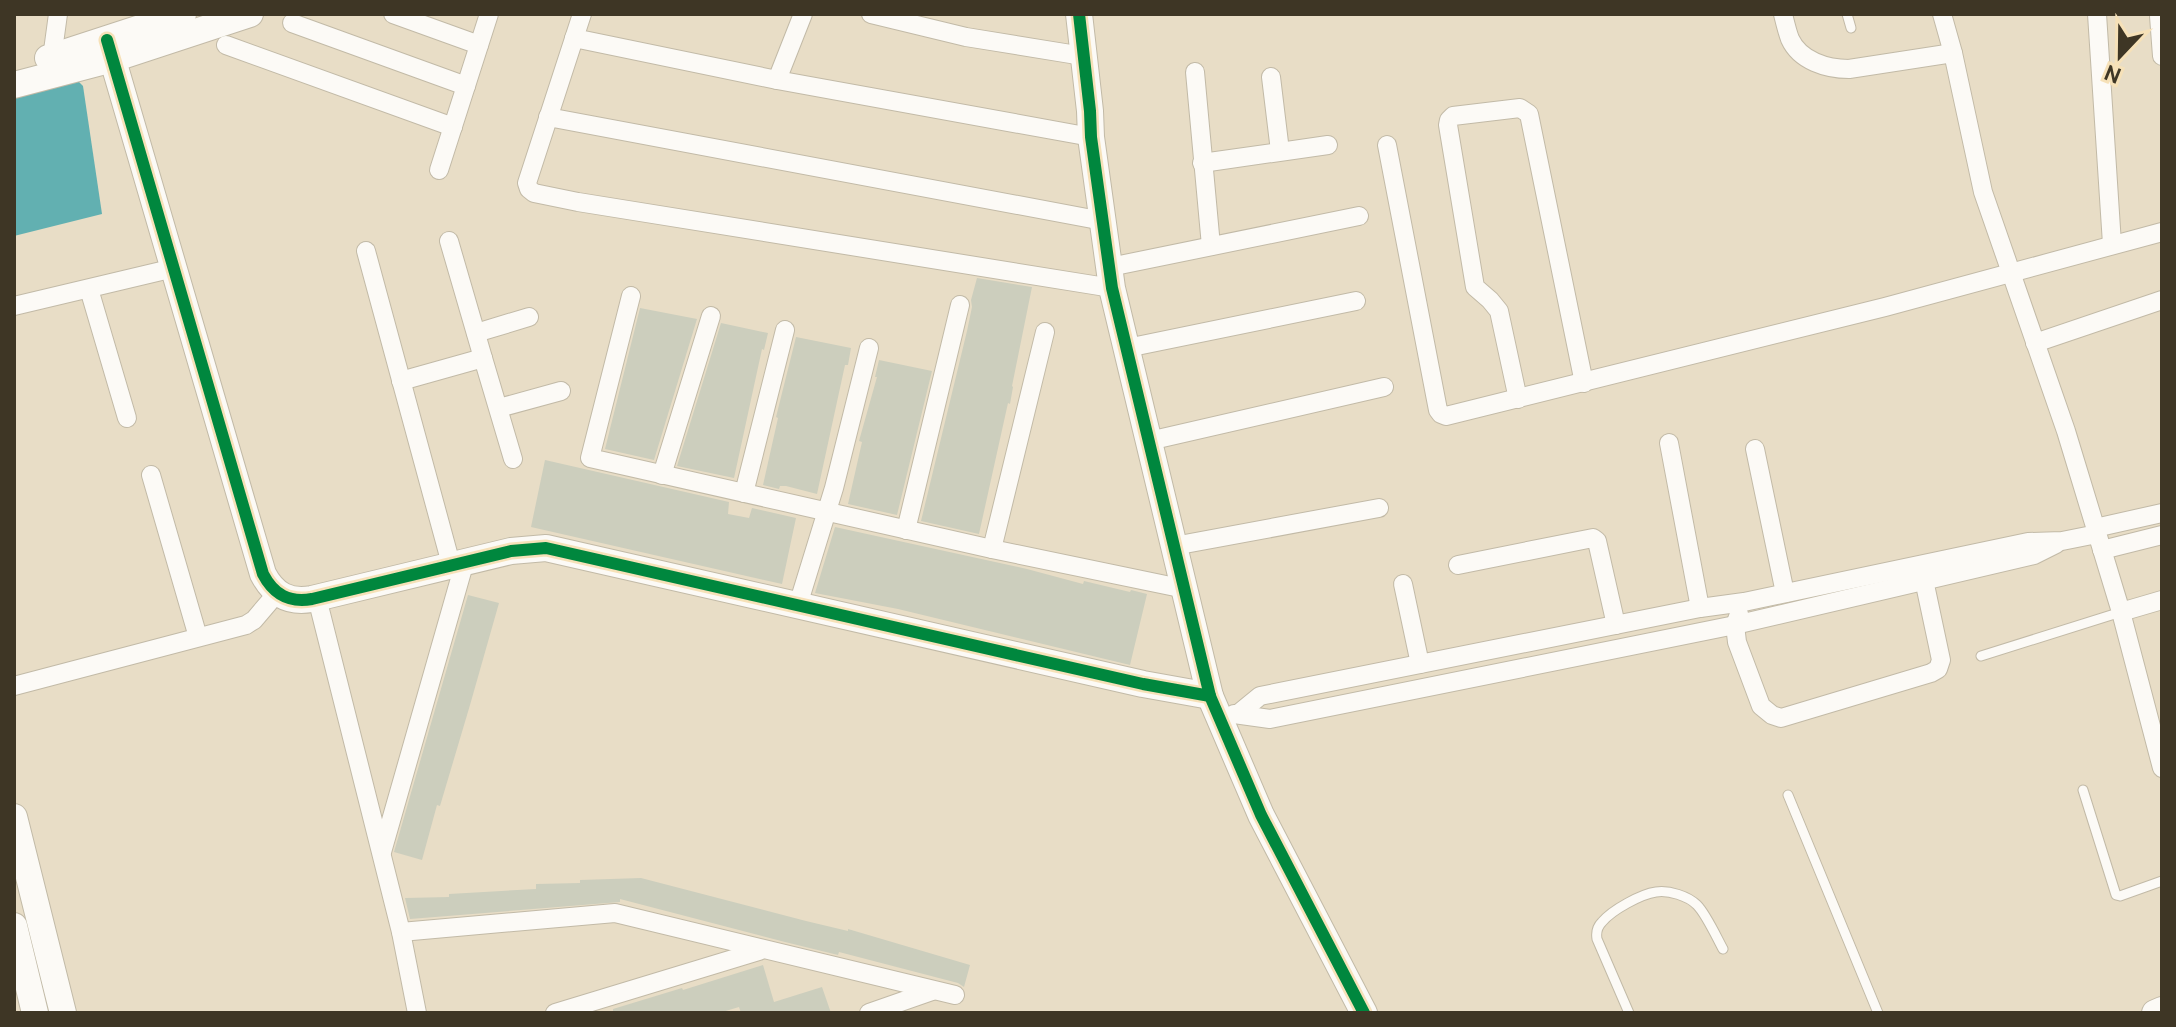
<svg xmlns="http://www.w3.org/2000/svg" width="2176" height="1027" font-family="Cabin,sans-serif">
  <rect width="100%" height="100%" fill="#e8ddc6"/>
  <polygon fill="#62b0b1" points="73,76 83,86 102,214 14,236 14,92"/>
  <g fill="#cccebd">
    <polygon points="977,278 1032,287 1012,386 1013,387 1010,404 1008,403 979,534 921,521 967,331 972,307 971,300"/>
    <polygon points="640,308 697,319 654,460 605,449"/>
    <polygon points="721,323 768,333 764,350 762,349 734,478 677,466"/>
    <polygon points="796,337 851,348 848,365 845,365 817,494 786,486 780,486 779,489 763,485 778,418 776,417"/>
    <polygon points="879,360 932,371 897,515 848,504 862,442 859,441 877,377 875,377"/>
    <polygon points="545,460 729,502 728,514 749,518 752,508 796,518 782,584 531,527"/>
    <polygon points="835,527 1027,569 1083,584 1084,581 1130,592 1131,590 1147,594 1130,665 898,609 815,593"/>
    <polygon points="468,595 499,603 470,705 440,806 437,805 422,860 394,852"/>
    <polygon points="641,878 806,921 848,931 848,929 970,965 964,987 958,983 839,952 838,955 785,942 620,899 620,902 410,919 405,898 449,897 449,894 536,889 536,884 580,883 580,880"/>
    <polygon points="763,965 774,1002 822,987 831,1013 741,1013 739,1007 719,1013 613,1013 613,1009 682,988 683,990"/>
  </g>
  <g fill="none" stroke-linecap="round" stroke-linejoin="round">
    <g stroke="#c2baa7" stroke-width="11">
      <g id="lane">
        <polyline points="1847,14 1851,28"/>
        <polyline points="1981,656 2121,612"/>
        <polyline points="2083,790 2116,895 2120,896 2162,881"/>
        <polyline points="1788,795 1878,1013"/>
        <path d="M 1629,1013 L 1597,939 C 1596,933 1597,927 1602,922 C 1612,910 1641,894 1656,892 C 1669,890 1688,896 1697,905 C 1706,914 1717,938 1723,949"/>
      </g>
    </g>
    <g stroke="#c2baa7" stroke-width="20">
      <g id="street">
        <polyline points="393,14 479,45"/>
        <polyline points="582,14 527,183 529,189 534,193 578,202 1112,288"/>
        <polyline points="871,14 966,37 1083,56"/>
        <path d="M 1783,14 C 1785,22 1787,31 1790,39 C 1800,61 1827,69 1849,69 L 1953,53"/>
        <polyline points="1942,14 1953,53 1983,192 2066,431 2121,612 2162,768"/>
        <polyline points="2097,14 2112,244"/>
        <polyline points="2159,16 2162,56"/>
        <polyline points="292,23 466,86"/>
        <polyline points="574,38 777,80 1091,137"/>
        <polyline points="226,45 453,127"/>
        <polyline points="52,58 58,14"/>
        <polyline points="1195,72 1211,246"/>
        <polyline points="1271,77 1280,151"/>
        <polyline points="777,80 803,14"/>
        <polyline points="548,117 1103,221"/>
        <polyline points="1387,145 1438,410 1441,414 1446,416 1885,307 2162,232"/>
        <polyline points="1202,163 1328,145"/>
        <polyline points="439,170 489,14"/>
        <polyline points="366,251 451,564"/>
        <polyline points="1110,267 1359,216"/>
        <polyline points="89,289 127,418"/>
        <polyline points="631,296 590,458 992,549 1185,589"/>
        <polyline points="14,306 174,268"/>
        <polyline points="476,333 529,317"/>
        <polyline points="2035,343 2162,300"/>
        <polyline points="1127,348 1356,301"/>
        <polyline points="483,358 513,459"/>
        <polyline points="401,381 483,358 449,241"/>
        <polyline points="1518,399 1499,311 1490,300 1475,287 1448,125 1449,120 1453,116 1520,108 1529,114 1584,383"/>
        <polyline points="499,408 561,391"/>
        <polyline points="1149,441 1384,387"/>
        <polyline points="1669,443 1700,608"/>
        <polyline points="1755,449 1785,593"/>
        <polyline points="151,475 198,637"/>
        <polyline points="662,475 711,316"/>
        <polyline points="744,493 785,330"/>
        <polyline points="2095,528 2162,513"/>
        <polyline points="906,530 960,305"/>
        <polyline points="1174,546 1379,508"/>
        <polyline points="992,549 1045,332"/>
        <polyline points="2102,550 2162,535"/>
        <polyline points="1458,565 1593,538 1597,541 1616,625"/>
        <polyline points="1403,584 1420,664"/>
        <polyline points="317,598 401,932 417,1013"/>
        <polyline points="798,605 834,488 869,348"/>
        <polyline points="2121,612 2162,600"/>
        <polyline points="1739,614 1735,625 1737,642 1761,706 1772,715 1781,718 1931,673 1938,669 1941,660 1924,580"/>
        <polyline points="14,686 246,625 254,620 277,593"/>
        <polyline points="1234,714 1270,719 1735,625 2034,555 2056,544"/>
        <polyline points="1238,714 1260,696 1700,608 1744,602 2028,542 2062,541 2097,534"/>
        <polyline points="382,852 465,561"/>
        <polyline points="401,932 615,913 955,995"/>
        <polyline points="555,1013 759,951"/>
        <polyline points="869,1013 932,991"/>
      </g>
    </g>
    <g stroke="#c2baa7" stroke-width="28">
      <g id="secondary">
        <polyline points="1079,14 1090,111 1091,137 1112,288 1210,696 1261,815 1364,1013"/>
        <path d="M 107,40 L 263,574 C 274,595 289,603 312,599 L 511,551 L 546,548 L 1143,684 L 1210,696"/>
        <polyline points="48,58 183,14"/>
        <polyline points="14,85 113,59 250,14"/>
        <polyline points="14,817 63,1013"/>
        <polyline points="14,926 35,1013"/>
        <polyline points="2155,1013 2162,1010"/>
      </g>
    </g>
    <use href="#lane" stroke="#fcfaf6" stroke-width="9"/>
    <use href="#street" stroke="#fcfaf6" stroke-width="18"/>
    <use href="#secondary" stroke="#fcfaf6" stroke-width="26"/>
    <g stroke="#f6e1b8" stroke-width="17">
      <g id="cycleway">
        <polyline points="1079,14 1090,111 1091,137 1112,288 1210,696 1261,815 1364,1013"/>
        <path d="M 107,40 L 263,574 C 274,595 289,603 312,599 L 511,551 L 546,548 L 1143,684 L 1210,696"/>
      </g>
    </g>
    <use href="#cycleway" stroke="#00873e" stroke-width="12"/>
  </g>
  <rect width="2176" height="1027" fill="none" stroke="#3e3625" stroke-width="32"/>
  <g transform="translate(2120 56) rotate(202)" stroke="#f6e1b8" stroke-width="6" paint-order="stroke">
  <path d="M0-6L14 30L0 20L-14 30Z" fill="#3e3625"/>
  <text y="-12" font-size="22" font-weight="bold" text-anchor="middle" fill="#3e3625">N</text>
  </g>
</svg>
